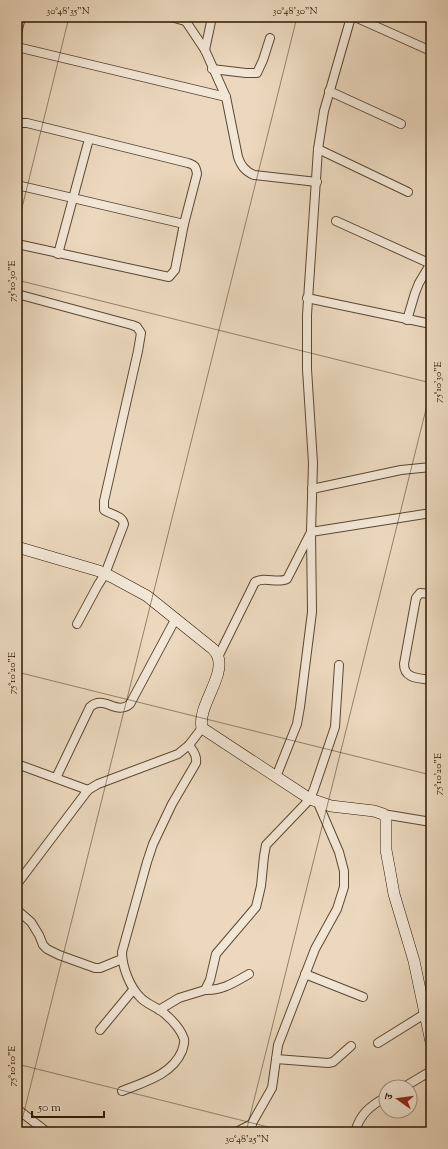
<svg xmlns="http://www.w3.org/2000/svg" width="448" height="1149" font-family="'Sorts Mill Goudy','Noto Serif Devanagari',serif">
  <rect width="100%" height="100%" fill="#ebd8be"/>
  <filter id="stains"><feTurbulence type="fractalNoise" baseFrequency=".005" numOctaves="4"/><feColorMatrix values="0 0 0 0 .2 0 0 0 0 .09 0 0 0 0 .02 0 0 0 .5 -.17"/></filter>
  <radialGradient id="worn" r=".72"><stop offset=".6" stop-color="#630" stop-opacity="0"/><stop offset="1" stop-color="#630" stop-opacity=".3"/></radialGradient>
  <g fill="none" stroke-linecap="round" stroke-linejoin="round">
    <g stroke="#5b4730" stroke-width="10">
      <g id="street">
        <polyline points="171,17 185,21"/>
        <path d="M 183,17 L 205,50 L 226,97 L 238,157 C 241,166 245,171 254,175 L 317,182"/>
        <polyline points="355,17 431,51"/>
        <polyline points="17,33 21,17"/>
        <polyline points="17,47 226,97"/>
        <polyline points="205,50 212,17"/>
        <polyline points="212,69 246,73 257,73 263,60 270,38"/>
        <polyline points="329,91 401,124"/>
        <path d="M 17,123 L 27,123 L 188,163 C 195,165 196,167 197,174 L 184,224 L 175,270 L 169,277 L 17,244"/>
        <polyline points="318,149 408,192"/>
        <polyline points="17,185 184,224"/>
        <polyline points="336,221 431,264"/>
        <polyline points="58,254 89,139"/>
        <path d="M 17,294 L 132,325 L 137,327 L 141,333 L 138,351 L 104,501 L 104,510 C 111,515 122,515 124,524 L 105,574 L 98,585 L 77,624"/>
        <polyline points="307,298 431,324"/>
        <polyline points="407,320 415,293 419,283 431,263"/>
        <polyline points="312,489 401,470 431,467"/>
        <path d="M 431,594 L 420,593 L 416,598 L 404,664 C 404,679 419,678 431,680"/>
        <path d="M 218,657 L 255,582 C 265,576 277,584 287,579 L 311,532 L 313,463 L 307,369 L 307,315 L 318,149 L 324,111 L 351,17"/>
        <polyline points="17,764 88,790"/>
        <polyline points="276,777 297,724 300,707 312,612 311,532 431,513"/>
        <path d="M 56,778 L 90,707 C 104,694 116,716 130,704 L 176,618"/>
        <polyline points="383,814 431,822"/>
        <polyline points="17,884 88,790 98,784 178,754 189,745 202,728"/>
        <polyline points="17,910 31,922 39,935 43,945 47,949 59,955 95,968 100,968 122,959"/>
        <polyline points="305,974 363,997"/>
        <path d="M 205,990 C 222,991 235,982 249,974"/>
        <polyline points="159,1010 179,998 205,990 210,980 216,954 256,907 261,886 264,856 266,845 310,799 314,789 335,727 339,665"/>
        <polyline points="100,1030 133,990"/>
        <polyline points="378,1043 431,1010"/>
        <polyline points="276,1059 328,1063 333,1062 351,1046"/>
        <polyline points="404,1087 431,1071"/>
        <path d="M 122,1091 C 144,1082 172,1075 182,1051 C 183,1047 185,1043 184,1039 C 181,1030 172,1020 165,1014 C 158,1007 147,1005 140,997 C 130,987 122,967 122,952 L 147,862 L 153,844 L 172,804 L 196,763 C 197,755 193,751 189,745"/>
        <polyline points="17,1109 47,1132"/>
        <polyline points="236,1132 252,1124"/>
        <polyline points="247,1132 272,1088 278,1045 315,949 337,909 344,887 344,871 339,852 318,803"/>
        <path d="M 355,1132 C 360,1114 370,1106 386,1097"/>
      </g>
    </g>
    <g stroke="#2b1700" stroke-width="12">
      <path id="secondary" d="M 17,547 L 99,571 L 112,577 L 147,596 L 213,649 C 215,651 217,654 218,657 C 225,677 197,707 202,728 L 310,799 L 331,806 L 374,811 L 383,814 L 386,817 L 386,850 L 389,866 L 394,894 L 414,961 L 431,1042"/>
    </g>
    <use href="#street" stroke="#f2e6d5" stroke-width="8"/>
    <use href="#secondary" stroke="#f2e6d5" stroke-width="11"/>
  </g>
  <path fill="none" stroke="#2b1700" stroke-width="1" stroke-opacity="0.45" d="M 17,228 L 69,17M 17,280 L 431,383M 17,672 L 431,775M 17,1064 L 288,1132M 19,1132 L 297,17M 246,1132 L 431,389"/>
  <rect width="448" height="1149" fill="none" stroke="#ebd8be" stroke-width="44"/>
  <g transform="translate(398 1099) rotate(284)"><circle r="19" fill="#f2e6d5" stroke="#a29380"/>
  <path d="M0-3L7 15L0 10L-7 15Z" fill="#8f2418"/>
  <text y="-6" font-size="11" font-weight="bold" text-anchor="middle" fill="#2b1700">उ</text>
  </g>
  <path d="M32 1111v6h72v-6" fill="none" stroke="#2b1700" stroke-width="2"/>
  <text x="38" y="1111" font-size="12" fill="#2b1700" stroke="#f2e6d5" stroke-width="3" paint-order="stroke">50 m</text>
  <rect x="22" y="22" width="404" height="1105" fill="none" stroke="#2b1700" stroke-width="1.5"/>
  <g font-size="10" text-anchor="middle" fill="#2b1700">
    <text x="68" y="14">30°48'35"N</text>
    <text x="295" y="14">30°48'30"N</text>
    <text transform="translate(11 281) rotate(-90)" y="4">75°10'30"E</text>
    <text transform="translate(437 382) rotate(-90)" y="4">75°10'30"E</text>
    <text transform="translate(11 673) rotate(-90)" y="4">75°10'20"E</text>
    <text transform="translate(437 774) rotate(-90)" y="4">75°10'20"E</text>
    <text transform="translate(11 1066) rotate(-90)" y="4">75°10'10"E</text>
    <text x="247" y="1142">30°48'25"N</text>
  </g>
  <rect width="100%" height="100%" filter="url(#stains)"/>
  <rect width="100%" height="100%" fill="url(#worn)"/>
</svg>
